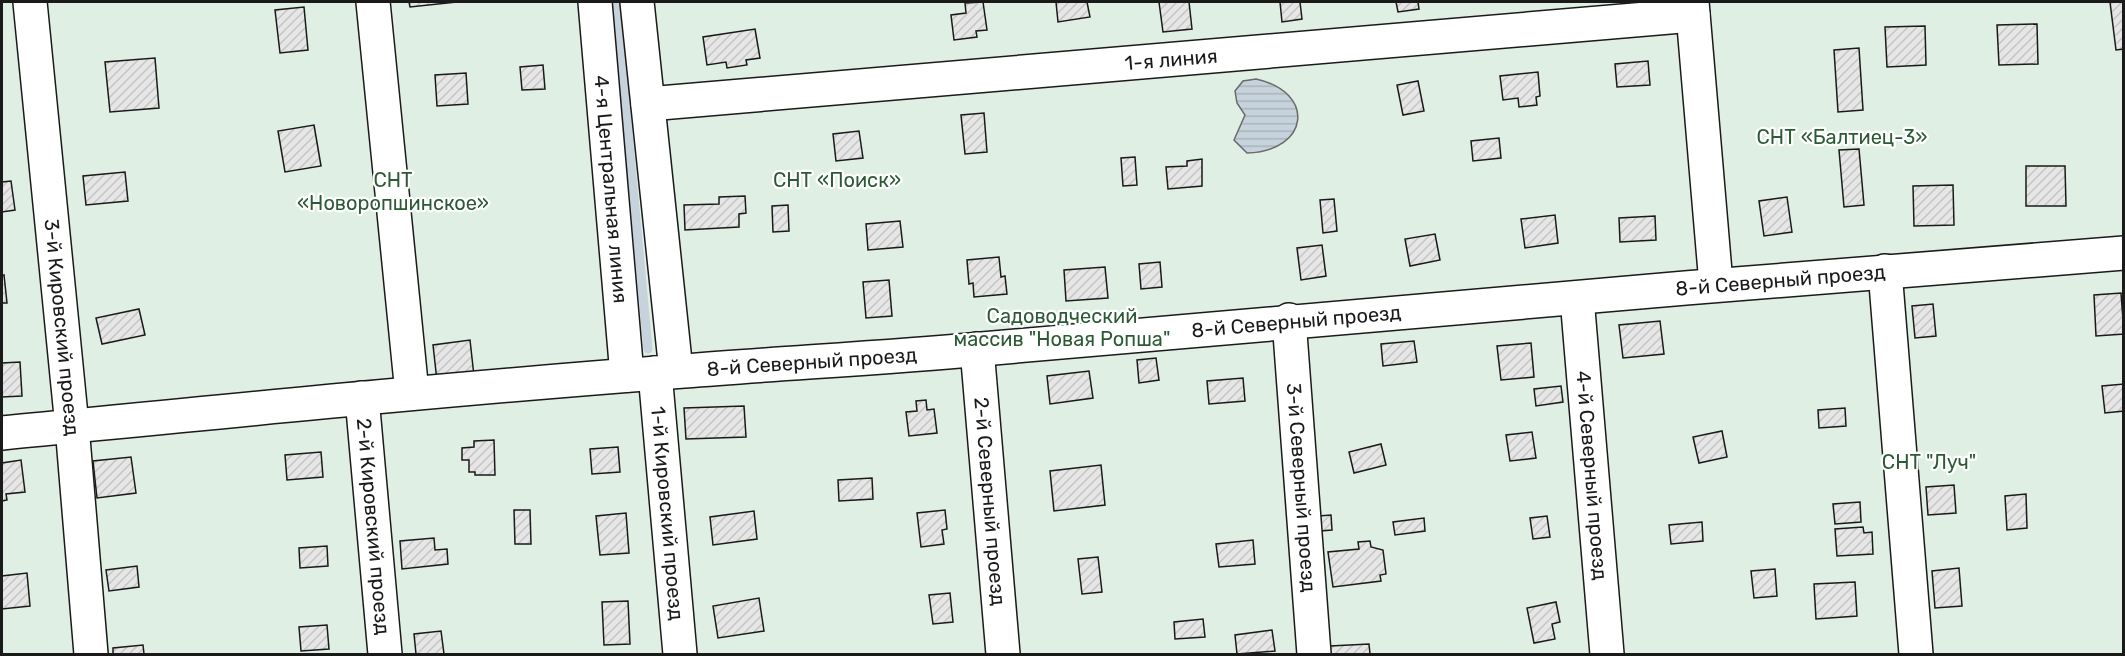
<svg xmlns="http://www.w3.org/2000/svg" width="2125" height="656" font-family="Rubik,sans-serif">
  <defs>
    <pattern id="water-rules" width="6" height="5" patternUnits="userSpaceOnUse" patternTransform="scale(1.5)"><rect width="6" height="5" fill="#c6d2dc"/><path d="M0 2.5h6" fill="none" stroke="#aab4bc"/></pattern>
    <pattern id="building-hatch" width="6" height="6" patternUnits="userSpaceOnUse" patternTransform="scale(1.5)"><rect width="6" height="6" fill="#e6e6e6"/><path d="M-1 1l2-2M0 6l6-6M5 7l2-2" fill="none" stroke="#c5c5c5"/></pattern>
  </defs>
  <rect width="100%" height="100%" fill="#fff"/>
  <rect fill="#e0efe3" stroke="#6a6a6a" stroke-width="1.5" x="2" y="2" width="2121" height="652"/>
  <path fill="url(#water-rules)" stroke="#6a6a6a" stroke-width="1.5" d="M 1256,79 C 1316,92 1310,151 1247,153 L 1234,140 L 1245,115 L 1237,103 L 1235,91 L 1243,81 Z"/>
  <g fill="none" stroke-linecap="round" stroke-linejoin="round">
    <polyline stroke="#c6d2dc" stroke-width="9" points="616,2 648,349"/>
  </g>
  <g fill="url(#building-hatch)" stroke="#1a1a1a" stroke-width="1.5">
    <polygon points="409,2 457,2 410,7"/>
    <polygon points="983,2 987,30 976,31 977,37 954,40 951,15 966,13 965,3"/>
    <polygon points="1056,2 1087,2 1090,17 1058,22"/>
    <polygon points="1159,2 1189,2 1192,29 1163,32"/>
    <polygon points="1280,2 1300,2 1302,19 1282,22"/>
    <polygon points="1396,2 1418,2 1419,9 1398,12"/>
    <polygon points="2110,2 2124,2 2124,49 2116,50"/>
    <polygon points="304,7 308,50 280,53 275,10"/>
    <polygon points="2037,24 2038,64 1999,65 1997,25"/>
    <polygon points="1925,26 1926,65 1887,67 1885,27"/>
    <polygon points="755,29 760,58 746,60 747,65 727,68 726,62 707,65 703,37"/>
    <polygon points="1859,48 1863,110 1838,112 1834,50"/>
    <polygon points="155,58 159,108 110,112 105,62"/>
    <polygon points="1648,61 1650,85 1617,87 1615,64"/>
    <polygon points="543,65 545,89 522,90 520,67"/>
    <polygon points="1538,72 1540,96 1536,97 1537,105 1519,107 1518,98 1503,100 1500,76"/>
    <polygon points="466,73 468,104 437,106 435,75"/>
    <polygon points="1418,81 1424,111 1403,115 1397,85"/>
    <polygon points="984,113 987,152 965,154 961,115"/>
    <polygon points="314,125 321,166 285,172 278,131"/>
    <polygon points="859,131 863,158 836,161 833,134"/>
    <polygon points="1499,138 1501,158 1473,161 1471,141"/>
    <polygon points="1859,149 1864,205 1844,207 1839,150"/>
    <polygon points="1135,157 1137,185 1123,186 1121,158"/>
    <polygon points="1202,159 1202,186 1168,189 1166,167 1187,166 1187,161"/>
    <polygon points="2026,166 2065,166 2066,206 2026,206"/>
    <polygon points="125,172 128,201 86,205 83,176"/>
    <polygon points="11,181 15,210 2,212 2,182"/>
    <polygon points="1953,185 1954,225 1914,226 1913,186"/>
    <polygon points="745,196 746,213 739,214 739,227 685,230 684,205 719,204 719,197"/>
    <polygon points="1787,197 1792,232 1764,236 1759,201"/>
    <polygon points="1334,199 1337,231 1323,233 1320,200"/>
    <polygon points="788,205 789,231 773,232 772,206"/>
    <polygon points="1555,215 1558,243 1525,248 1521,219"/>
    <polygon points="1655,216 1656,240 1620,242 1619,218"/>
    <polygon points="900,221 903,247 868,250 866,224"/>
    <polygon points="1435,234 1440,260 1410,266 1405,239"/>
    <polygon points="1322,245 1326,276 1301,280 1297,248"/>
    <polygon points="999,257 1001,277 1005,276 1007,294 974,297 973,283 969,284 967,260"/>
    <polygon points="1160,262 1162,287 1141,289 1139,264"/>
    <polygon points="1105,267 1108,298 1066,301 1064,270"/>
    <polygon points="4,275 7,303 2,303 2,276"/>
    <polygon points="889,280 892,316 866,318 863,282"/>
    <polygon points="2121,293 2124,334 2096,336 2094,295"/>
    <polygon points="1933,304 1936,336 1915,338 1912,306"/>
    <polygon points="139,309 145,335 102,344 96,318"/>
    <polygon points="1660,321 1664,354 1623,358 1619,325"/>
    <polygon points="470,340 474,376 437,381 433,345"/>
    <polygon points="1414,341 1417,362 1383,366 1381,344"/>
    <polygon points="1531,343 1534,377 1501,380 1497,346"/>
    <polygon points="1156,358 1159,380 1139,383 1137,360"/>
    <polygon points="20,362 22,396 2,397 2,363"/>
    <polygon points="1089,371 1093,398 1050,404 1047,376"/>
    <polygon points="1243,378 1245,401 1209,404 1207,381"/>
    <polygon points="2124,384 2124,411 2105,413 2102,386"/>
    <polygon points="1561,386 1563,402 1536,406 1534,389"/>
    <polygon points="926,400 927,410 934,409 937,433 909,436 906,412 917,411 916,401"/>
    <polygon points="744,406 746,437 686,439 684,408"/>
    <polygon points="1845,408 1846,426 1819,428 1818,410"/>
    <polygon points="1722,431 1727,457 1699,463 1693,437"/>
    <polygon points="1532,432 1536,458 1510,461 1506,435"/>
    <polygon points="494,440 495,475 475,475 475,472 469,472 469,460 462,460 462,448 474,447 474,441"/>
    <polygon points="1381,444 1386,465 1354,473 1349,452"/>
    <polygon points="618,447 620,472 592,474 590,449"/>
    <polygon points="321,452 323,477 287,480 285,455"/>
    <polygon points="131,457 136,493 97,498 93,461"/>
    <polygon points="21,460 25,492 6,494 7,500 2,501 2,463"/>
    <polygon points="1101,465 1105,505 1054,511 1050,471"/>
    <polygon points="872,478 873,499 839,501 838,480"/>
    <polygon points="1954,485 1956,513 1928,515 1926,487"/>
    <polygon points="2026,494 2027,528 2007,530 2005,496"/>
    <polygon points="1860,502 1861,522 1835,524 1833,504"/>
    <polygon points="514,510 530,510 531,544 515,544"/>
    <polygon points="945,510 947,529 942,530 944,544 921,547 917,513"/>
    <polygon points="754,511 757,539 713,545 710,517"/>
    <polygon points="626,513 629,553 600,555 596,516"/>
    <polygon points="1331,515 1332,530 1308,532 1306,517"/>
    <polygon points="1547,516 1550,537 1533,539 1530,518"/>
    <polygon points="1424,518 1425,531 1395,535 1393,522"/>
    <polygon points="1702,522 1703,541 1671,544 1669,525"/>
    <polygon points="1863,527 1864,533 1872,532 1873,554 1837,556 1835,529"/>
    <polygon points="434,538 435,550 447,549 448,564 402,569 400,541"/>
    <polygon points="1253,540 1255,564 1219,567 1216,544"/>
    <polygon points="1370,541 1371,547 1383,550 1386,574 1380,575 1381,581 1333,587 1328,552 1359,549 1358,542"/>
    <polygon points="327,546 328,566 300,568 299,548"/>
    <polygon points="1098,557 1102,592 1082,594 1078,559"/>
    <polygon points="137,566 139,587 109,591 106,570"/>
    <polygon points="1959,568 1962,606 1935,608 1932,571"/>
    <polygon points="1775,569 1777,596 1754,598 1751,571"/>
    <polygon points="27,573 30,606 2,609 2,576"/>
    <polygon points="1855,582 1857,616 1816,619 1814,584"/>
    <polygon points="950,593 953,622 933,624 929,595"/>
    <polygon points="759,598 764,631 718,638 713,606"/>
    <polygon points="628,601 630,644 604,645 602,602"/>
    <polygon points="1556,602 1560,622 1552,624 1555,639 1534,643 1527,608"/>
    <polygon points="1203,619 1205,637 1175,639 1174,622"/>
    <polygon points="327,625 329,649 301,651 299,627"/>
    <polygon points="1272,630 1275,651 1237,654 1235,635"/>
    <polygon points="441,631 444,654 416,654 414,634"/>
    <polygon points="1369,644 1370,654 1330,654 1330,646"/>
    <polygon points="143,645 144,654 113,654 113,648"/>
  </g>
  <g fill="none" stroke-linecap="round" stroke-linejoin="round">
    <g stroke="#1a1a1a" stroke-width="36">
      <g id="minor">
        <path id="s1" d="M 30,2 L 72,426 L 91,654"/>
        <polyline points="373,2 412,393"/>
        <path id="s2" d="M 595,2 L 627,375"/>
        <polyline points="637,2 676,371"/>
        <polyline points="1692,2 1716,284"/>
        <path id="s3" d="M 648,104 L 1693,15"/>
        <polyline points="1885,271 1916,654"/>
        <path id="s4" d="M 1577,298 L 1607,654"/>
        <path id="s5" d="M 1289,320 L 1314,654"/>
        <path id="s6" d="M 977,349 L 1003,654"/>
        <path id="s7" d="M 655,373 L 680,654"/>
        <path id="s8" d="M 362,398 L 385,654"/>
        <path id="s9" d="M 2,433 C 229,411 456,388 684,371 C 783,363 883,358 982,349 C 1363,315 1743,282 2124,253"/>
      </g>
    </g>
    <use href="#minor" stroke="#fff" stroke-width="33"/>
  </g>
  <g text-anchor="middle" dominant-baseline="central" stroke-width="4.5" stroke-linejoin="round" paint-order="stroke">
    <g font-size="20" fill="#1a1a1a" stroke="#fff">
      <text stroke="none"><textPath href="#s3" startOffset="525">1-я линия</textPath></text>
      <text stroke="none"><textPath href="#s2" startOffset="188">4-я Центральная линия</textPath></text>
      <text stroke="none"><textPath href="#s9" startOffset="1785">8-й Северный проезд</textPath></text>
      <text stroke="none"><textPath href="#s9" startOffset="1299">8-й Северный проезд</textPath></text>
      <text stroke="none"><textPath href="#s1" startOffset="327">3-й Кировский проезд</textPath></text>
      <text stroke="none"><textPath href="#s9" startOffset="813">8-й Северный проезд</textPath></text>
      <text stroke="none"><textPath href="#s4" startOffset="178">4-й Северный проезд</textPath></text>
      <text stroke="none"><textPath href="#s5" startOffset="168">3-й Северный проезд</textPath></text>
      <text stroke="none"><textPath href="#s6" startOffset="153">2-й Северный проезд</textPath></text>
      <text stroke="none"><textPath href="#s7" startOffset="141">1-й Кировский проезд</textPath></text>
      <text stroke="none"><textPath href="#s8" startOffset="129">2-й Кировский проезд</textPath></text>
    </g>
    <g font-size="20" fill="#2b5a34" stroke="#fff">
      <text x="1842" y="137">СНТ «Балтиец-3»</text>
      <text x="393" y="180">СНТ<tspan x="393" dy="23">«Новоропшинское»</tspan></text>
      <text x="837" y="180">СНТ «Поиск»</text>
      <text x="1062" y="316">Садоводческий<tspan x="1062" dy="23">массив "Новая Ропша"</tspan></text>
      <text x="1929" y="462">СНТ "Луч"</text>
    </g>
  </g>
  <rect width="2125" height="656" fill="none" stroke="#1a1a1a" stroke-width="6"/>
</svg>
